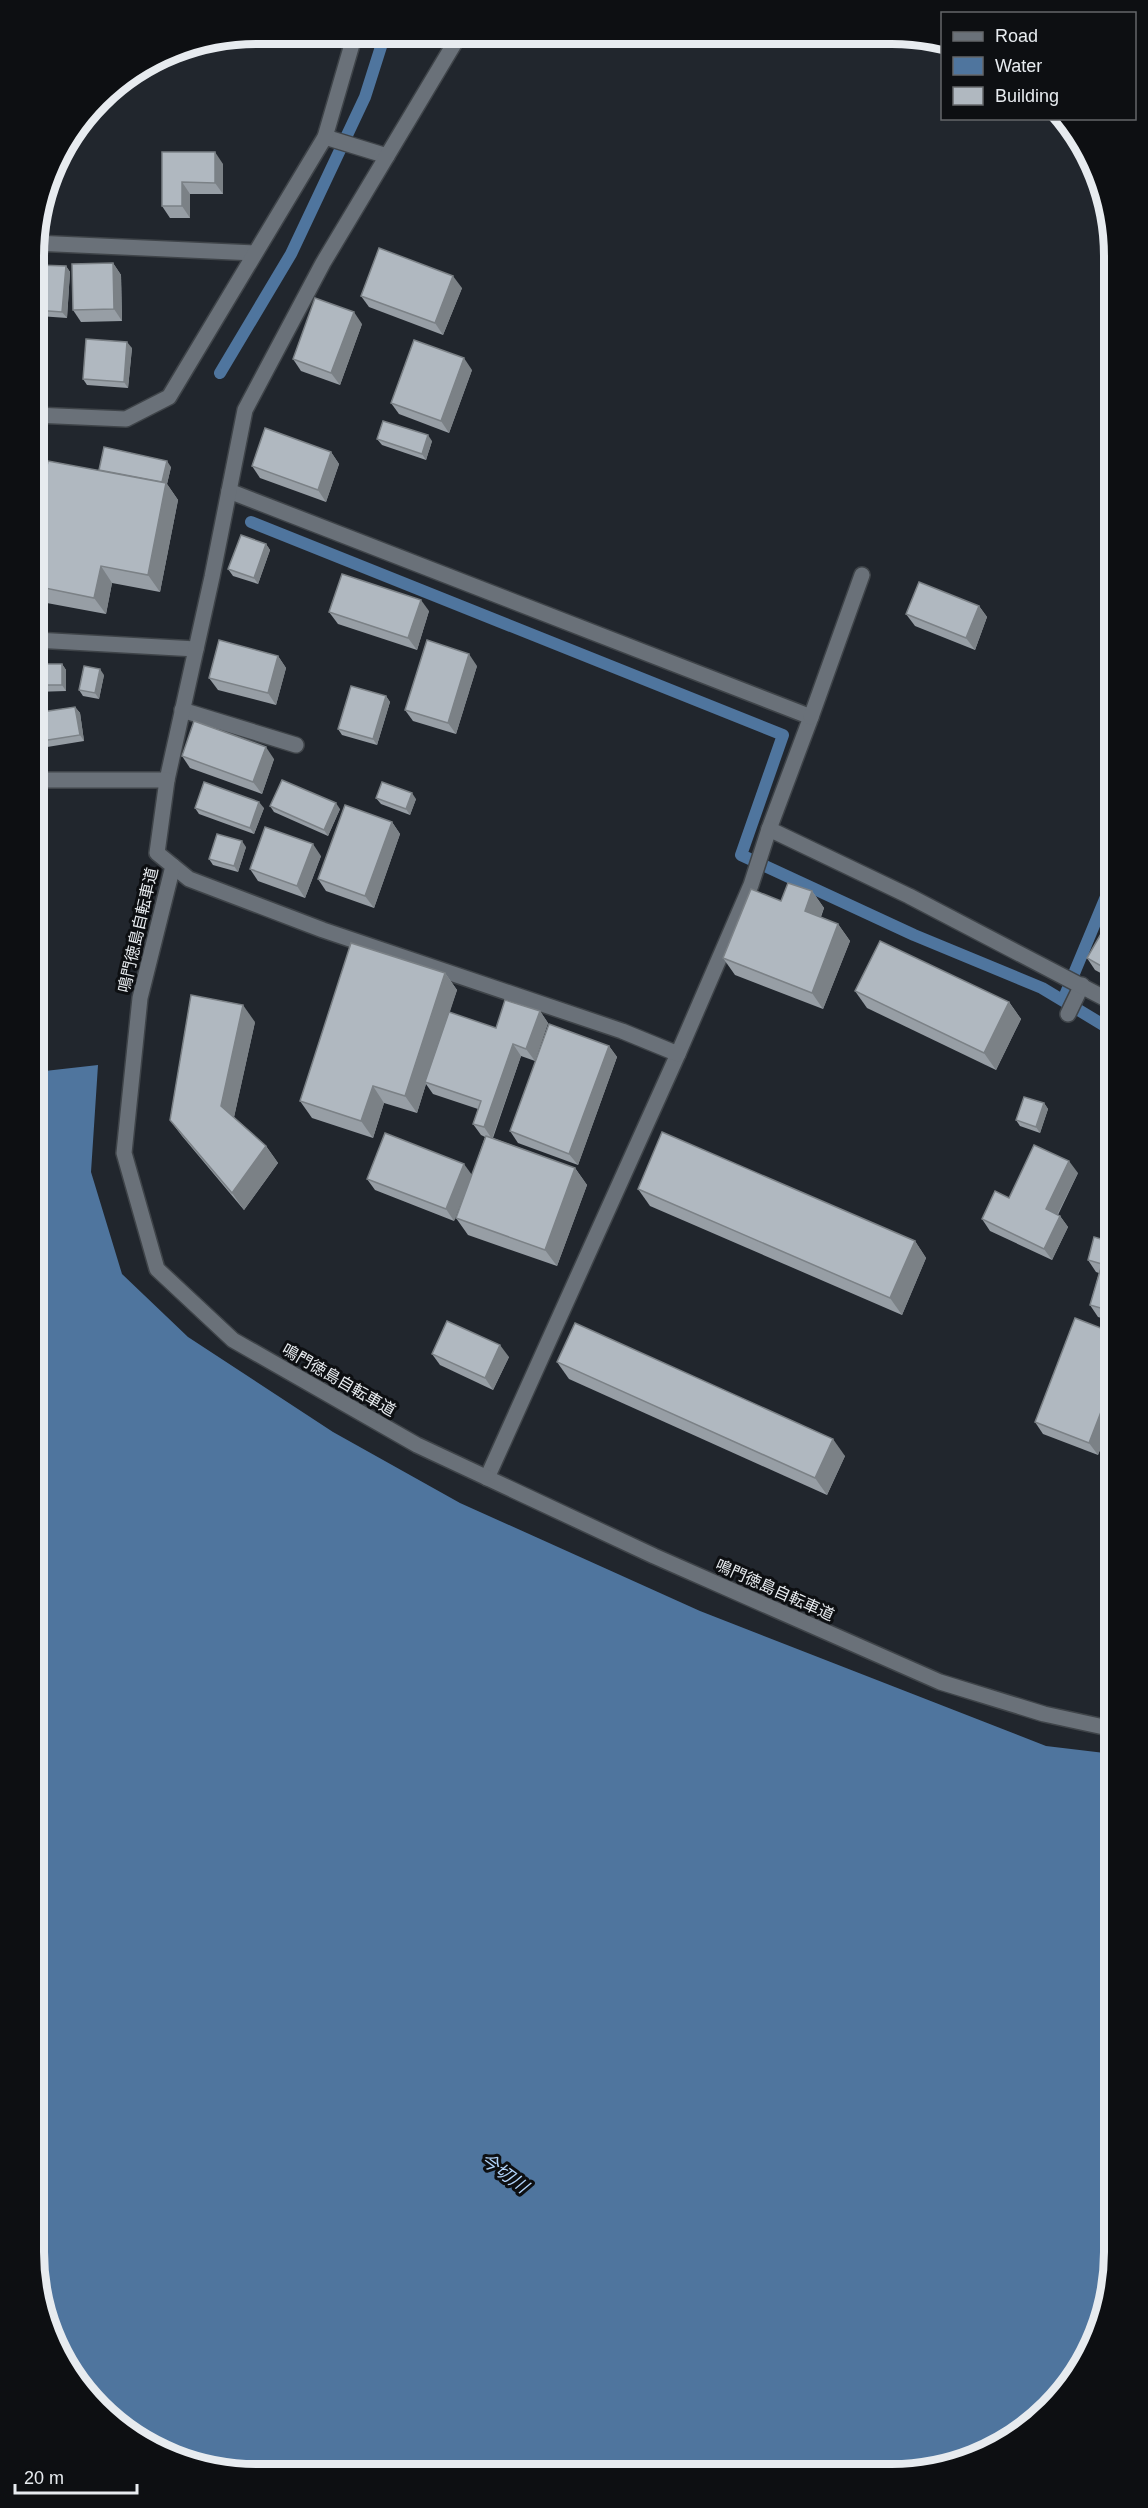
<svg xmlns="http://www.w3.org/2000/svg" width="1148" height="2508" font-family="Arial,'Noto Sans JP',sans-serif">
  <rect width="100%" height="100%" fill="#21262d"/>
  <polygon fill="#4f759e" points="98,1065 91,1172 122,1274 188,1337 333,1432 460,1503 700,1611 1046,1746 1113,1754 1114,2267 1098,2338 1060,2399 1016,2438 950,2467 213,2471 158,2452 109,2420 63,2364 41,2310 36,1072"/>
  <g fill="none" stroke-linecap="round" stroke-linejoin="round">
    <g stroke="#4f759e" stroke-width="12">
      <polyline points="220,373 291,254 365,97 385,34"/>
      <polyline points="251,522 783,735 741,855 914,935 1042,988 1110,1029"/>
      <polyline points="1063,1000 1110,887"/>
    </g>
    <g stroke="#3f4449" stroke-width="18">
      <g id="service">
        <polyline points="229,491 811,717 769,829"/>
        <polyline points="182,710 296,745"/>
        <polyline points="811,717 862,575"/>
        <polyline points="1068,1014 1082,985"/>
        <polyline points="487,1478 678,1054"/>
      </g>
    </g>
    <g stroke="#3f4449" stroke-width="18">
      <g id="minor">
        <polyline points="325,137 387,156"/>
        <polyline points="34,243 255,253"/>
        <polyline points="34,415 126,419 169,397 325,137 355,34"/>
        <polyline points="35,640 196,649"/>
        <polyline points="167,780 212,577 245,410 323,263 460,34"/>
        <polyline points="173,866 189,879 323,930 622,1031 678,1054 751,885 769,829 909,896 1110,1001"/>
      </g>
    </g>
    <g stroke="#3f4449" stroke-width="18">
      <polyline id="secondary" points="35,780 167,780 157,853 173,866 140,998 124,1153 157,1269 233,1340 417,1445 654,1556 940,1682 1044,1714 1113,1729"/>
    </g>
    <use href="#service" stroke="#6a7179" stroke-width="15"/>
    <use href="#minor" stroke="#6a7179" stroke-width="15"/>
    <use href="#secondary" stroke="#6a7179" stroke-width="15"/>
  </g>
  <g fill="#979ea5">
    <polygon points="283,33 321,33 319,46 287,41 283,35"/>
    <polygon points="162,152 223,164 223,194 190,194 190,218 170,218 162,206"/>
    <polygon points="113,263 121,275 122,321 81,322 73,310"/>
    <polygon points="66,266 70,272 67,318 39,316 35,310"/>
    <polygon points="462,288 443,335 369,307 361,296"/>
    <polygon points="362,324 340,385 301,371 293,359"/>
    <polygon points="132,348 128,388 87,385 83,379"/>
    <polygon points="472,370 449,433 399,414 391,403"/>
    <polygon points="377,439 432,441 426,460 382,445"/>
    <polygon points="331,452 339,464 326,502 260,478 252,466"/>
    <polygon points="171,467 167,484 178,500 160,592 112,583 106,614 36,601 35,600 34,529 99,470"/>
    <polygon points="266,544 270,550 258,584 233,576 228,569"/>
    <polygon points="979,606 987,617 975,650 915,626 906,614"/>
    <polygon points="429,611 417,650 338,624 329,612"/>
    <polygon points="278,656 286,668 276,705 218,690 209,678"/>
    <polygon points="35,664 62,664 66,670 66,691 35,692"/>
    <polygon points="477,666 456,734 413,721 405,710"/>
    <polygon points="104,675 99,699 83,696 79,690"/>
    <polygon points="386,696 390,702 377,745 342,735 338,729"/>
    <polygon points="75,707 80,713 84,741 35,749 35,713"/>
    <polygon points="182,756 274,759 262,794 190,768"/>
    <polygon points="376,798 416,799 410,815 381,804"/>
    <polygon points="270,806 340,809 328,836 274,812"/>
    <polygon points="195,808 264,808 254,834 199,814"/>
    <polygon points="392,822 400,834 374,908 326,891 318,879"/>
    <polygon points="246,847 238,872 213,865 209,859"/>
    <polygon points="321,856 305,898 258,881 250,869"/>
    <polygon points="812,891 824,908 821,917 838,924 850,941 823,1009 735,975 723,958 781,901"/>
    <polygon points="1110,920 1110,978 1095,970 1087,958"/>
    <polygon points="445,973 457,990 449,1013 496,1028 540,1011 548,1023 535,1061 521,1056 493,1138 575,1168 587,1185 557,1266 468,1235 456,1218 468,1184 454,1221 375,1190 367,1179 472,1175 485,1137 481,1135 473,1124 478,1109 433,1094 426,1084 417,1113 384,1103 373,1138 312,1118 300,1101"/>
    <polygon points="855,991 1009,1002 1021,1019 996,1070 867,1008"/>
    <polygon points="255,1022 234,1117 266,1146 278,1163 244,1210 182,1136 170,1120"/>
    <polygon points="609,1046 617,1057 578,1165 518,1143 510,1131"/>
    <polygon points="1044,1103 1048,1109 1040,1133 1020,1126 1016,1120"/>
    <polygon points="1078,1173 1058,1215 1060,1216 1068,1227 1052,1260 990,1231 982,1219 1009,1198"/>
    <polygon points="638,1189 915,1241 926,1258 902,1315 650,1206"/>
    <polygon points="1111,1242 1111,1321 1098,1317 1090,1305 1099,1273 1096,1272 1088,1260"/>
    <polygon points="1111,1332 1112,1419 1098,1455 1043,1434 1035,1422"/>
    <polygon points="432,1354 509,1357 493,1390 440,1365"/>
    <polygon points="557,1362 845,1456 827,1495 569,1379"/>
  </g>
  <g fill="#7b8186">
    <polygon points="316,33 321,33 319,46 315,40"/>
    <polygon points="215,152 223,164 223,194 215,183"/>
    <polygon points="182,182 190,194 190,218 182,206"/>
    <polygon points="113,263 121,275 122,321 114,309"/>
    <polygon points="66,266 70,272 67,318 62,312"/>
    <polygon points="453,276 462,288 443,335 435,323"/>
    <polygon points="354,312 362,324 340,385 331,373"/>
    <polygon points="127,342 132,348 128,388 124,382"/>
    <polygon points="464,358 472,370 449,433 441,421"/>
    <polygon points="428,435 432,441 426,460 422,454"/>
    <polygon points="331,452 339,464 326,502 318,490"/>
    <polygon points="167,461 171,467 167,484 178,500 160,592 148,575 161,485"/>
    <polygon points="266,544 270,550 258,584 254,578"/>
    <polygon points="101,566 112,583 106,614 94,598"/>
    <polygon points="421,600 429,611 417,650 408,638"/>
    <polygon points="979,606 987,617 975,650 966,638"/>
    <polygon points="469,654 477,666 456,734 448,723"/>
    <polygon points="278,656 286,668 276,705 268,693"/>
    <polygon points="62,664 66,670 66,691 62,685"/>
    <polygon points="100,669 104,675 99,699 95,693"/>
    <polygon points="386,696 390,702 377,745 373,739"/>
    <polygon points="75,707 80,713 84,741 80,735"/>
    <polygon points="266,747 274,759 262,794 253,782"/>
    <polygon points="412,793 416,799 410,815 406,809"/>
    <polygon points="259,802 264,808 254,834 250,828"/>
    <polygon points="336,803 340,809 328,836 324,830"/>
    <polygon points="392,822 400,834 374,908 365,896"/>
    <polygon points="242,841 246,847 238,872 234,866"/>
    <polygon points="313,844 321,856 305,898 297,886"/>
    <polygon points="812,891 824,908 816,928 805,911"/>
    <polygon points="838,924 850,941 823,1009 812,993"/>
    <polygon points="445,973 457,990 427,1083 425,1082 426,1084 417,1113 405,1096"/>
    <polygon points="1009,1002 1021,1019 996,1070 984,1053"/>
    <polygon points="243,1005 255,1022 233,1122 221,1106"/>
    <polygon points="540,1011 548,1023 535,1061 526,1049"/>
    <polygon points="513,1044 521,1056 492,1139 484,1127"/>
    <polygon points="609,1046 617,1057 578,1165 569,1154"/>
    <polygon points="373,1086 384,1103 373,1138 361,1121"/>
    <polygon points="1044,1103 1048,1109 1040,1133 1036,1127"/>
    <polygon points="266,1146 278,1163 244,1210 232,1193"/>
    <polygon points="1069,1161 1078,1173 1054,1221 1046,1209"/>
    <polygon points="464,1164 472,1175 454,1221 446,1209"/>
    <polygon points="575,1168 587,1185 557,1266 545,1250"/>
    <polygon points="1060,1216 1068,1227 1052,1260 1044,1249"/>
    <polygon points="915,1241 926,1258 902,1315 890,1298"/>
    <polygon points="500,1345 509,1357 493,1390 485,1378"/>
    <polygon points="1111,1386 1112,1419 1098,1455 1089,1443"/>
    <polygon points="833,1439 845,1456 827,1495 815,1478"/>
  </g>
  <g fill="#b0b8c0" stroke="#7b8186" stroke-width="1.5">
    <polygon points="283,33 316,33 315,40 283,35"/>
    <polygon points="162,152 215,152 215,183 182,182 182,206 162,206"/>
    <polygon points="379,248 453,276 435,323 361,296"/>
    <polygon points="113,263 114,309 73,310 72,264"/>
    <polygon points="38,265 66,266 62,312 35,310"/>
    <polygon points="315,298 354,312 331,373 293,359"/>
    <polygon points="86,339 127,342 124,382 83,379"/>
    <polygon points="414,340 464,358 441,421 391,403"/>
    <polygon points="383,421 428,435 422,454 377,439"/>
    <polygon points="265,428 331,452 318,490 252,466"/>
    <polygon points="104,447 167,461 162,482 99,470"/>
    <polygon points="48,461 166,483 148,575 101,566 94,598 35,586 34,529"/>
    <polygon points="241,535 266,544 254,578 228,569"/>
    <polygon points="342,574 421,600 408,638 329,612"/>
    <polygon points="919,582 979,606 966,638 906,614"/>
    <polygon points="219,640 278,656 268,693 209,678"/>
    <polygon points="427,640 469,654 448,723 405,710"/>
    <rect x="35" y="664" width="27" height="21"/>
    <polygon points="84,666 100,669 95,693 79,690"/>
    <polygon points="351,686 386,696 373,739 338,729"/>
    <polygon points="75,707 80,735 35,742 35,713"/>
    <polygon points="194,721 266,747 253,782 182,756"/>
    <polygon points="282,780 336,803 324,830 270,806"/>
    <polygon points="204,782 259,802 250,828 195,808"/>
    <polygon points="382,782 412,793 406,809 376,798"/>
    <polygon points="345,805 392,822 365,896 318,879"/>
    <polygon points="265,827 313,844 297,886 250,869"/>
    <polygon points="217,834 242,841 234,866 209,859"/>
    <polygon points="788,883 812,891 805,911 838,924 812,993 723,958 751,889 781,901"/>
    <polygon points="1109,920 1110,920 1110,971 1087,958"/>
    <polygon points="880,941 1009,1002 984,1053 855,991"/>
    <polygon points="351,943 445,973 405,1096 373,1086 361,1121 300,1101"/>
    <polygon points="191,995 243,1005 221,1106 266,1146 232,1193 170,1120"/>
    <polygon points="505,1000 540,1011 526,1049 513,1044 484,1127 473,1124 481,1101 425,1082 449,1012 496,1028"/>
    <polygon points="549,1024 609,1046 569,1154 510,1131"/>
    <polygon points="1024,1097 1044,1103 1036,1127 1016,1120"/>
    <polygon points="662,1132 915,1241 890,1298 638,1189"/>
    <polygon points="385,1133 464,1164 446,1209 367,1179"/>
    <polygon points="486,1136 575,1168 545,1250 456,1218"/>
    <polygon points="1034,1145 1069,1161 1046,1209 1060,1216 1044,1249 982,1219 995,1191 1009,1198"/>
    <polygon points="1094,1237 1111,1242 1111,1311 1090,1305 1102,1264 1088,1260"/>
    <polygon points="1075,1318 1111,1332 1111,1386 1089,1443 1035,1422"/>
    <polygon points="447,1321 500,1345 485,1378 432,1354"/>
    <polygon points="575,1323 833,1439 815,1478 557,1362"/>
  </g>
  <g text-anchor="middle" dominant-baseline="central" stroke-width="6" stroke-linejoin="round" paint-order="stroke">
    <g font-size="16" fill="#e7ebef" stroke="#0d0f12">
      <text transform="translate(138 930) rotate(-77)">鳴門徳島自転車道</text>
      <text transform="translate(339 1380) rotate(30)">鳴門徳島自転車道</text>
      <text transform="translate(775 1590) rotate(24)">鳴門徳島自転車道</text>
    </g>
    <g font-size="18" font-style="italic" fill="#b1d3f9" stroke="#0d0f12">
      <text transform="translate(504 2173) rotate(36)">今切川</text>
    </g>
  </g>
  <path d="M0 0H1148V2508H0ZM256 44H892A212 212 0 0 1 1104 256V2252A212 212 0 0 1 892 2464H256A212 212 0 0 1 44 2252V256A212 212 0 0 1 256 44Z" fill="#0d0f12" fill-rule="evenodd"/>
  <path fill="none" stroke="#e7ebef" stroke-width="8" d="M256 44H892A212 212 0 0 1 1104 256V2252A212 212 0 0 1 892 2464H256A212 212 0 0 1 44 2252V256A212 212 0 0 1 256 44Z"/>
  <rect x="941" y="12" width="195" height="108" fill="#0d0f12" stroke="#64676a" stroke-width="1.5"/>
  <rect x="953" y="32" width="30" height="9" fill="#6a7179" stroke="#64676a" stroke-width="1.5"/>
  <text x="995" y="42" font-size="18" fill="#e7ebef">Road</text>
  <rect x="953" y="57" width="30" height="18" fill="#4f759e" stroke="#64676a" stroke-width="1.5"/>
  <text x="995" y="72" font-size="18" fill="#e7ebef">Water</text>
  <rect x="953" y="87" width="30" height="18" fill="#b0b8c0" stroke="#64676a" stroke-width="1.5"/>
  <text x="995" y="102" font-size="18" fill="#e7ebef">Building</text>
  <path d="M15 2484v9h122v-9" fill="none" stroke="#e7ebef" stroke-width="3"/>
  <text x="24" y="2484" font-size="18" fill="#e7ebef" stroke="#0d0f12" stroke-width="4.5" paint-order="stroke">20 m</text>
</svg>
